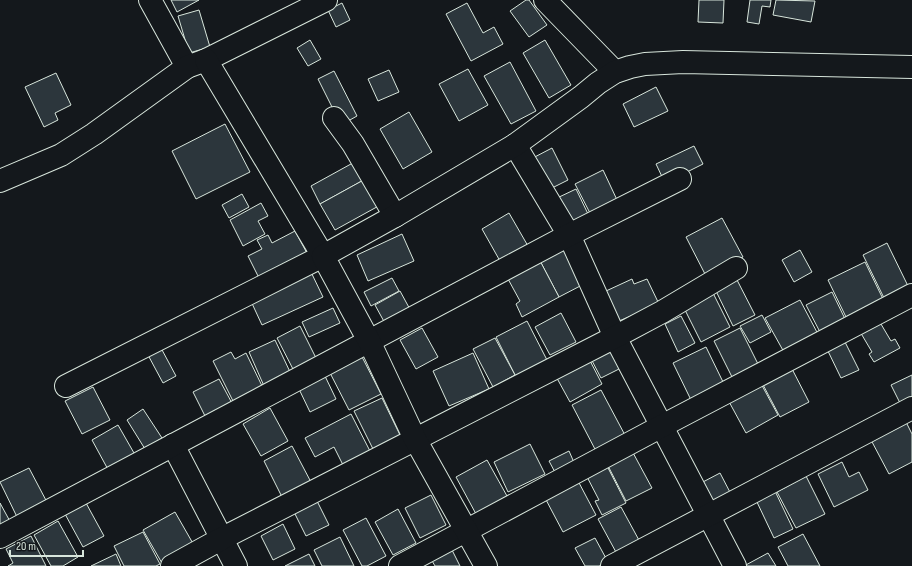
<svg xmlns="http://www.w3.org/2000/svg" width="912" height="566" font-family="'Sofia Sans Condensed',sans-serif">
  <rect width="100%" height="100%" fill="#14181c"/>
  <g fill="#2c363c" stroke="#d8e6dc">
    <polygon points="171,0 199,0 177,12"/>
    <polygon points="526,0 529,0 547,25 529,37 510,11"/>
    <polygon points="699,0 724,0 723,23 698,22"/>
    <polygon points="750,0 771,0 770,7 762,6 759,24 747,22"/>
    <polygon points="776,0 815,1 811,22 773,15"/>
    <polygon points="342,3 350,20 336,27 328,10"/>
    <polygon points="467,3 483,33 494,27 503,44 471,61 446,14"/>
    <polygon points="199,10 210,47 189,53 178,16"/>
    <polygon points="310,40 321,59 308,66 297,48"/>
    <polygon points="545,40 571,85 549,98 523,53"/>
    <polygon points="510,62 536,111 511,124 484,76"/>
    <polygon points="468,69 488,105 459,121 439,84"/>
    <polygon points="389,70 399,92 378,101 368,79"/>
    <polygon points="334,71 357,116 341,125 318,79"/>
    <polygon points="56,73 71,105 55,113 58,120 44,127 25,87"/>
    <polygon points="656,87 668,111 634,127 623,104"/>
    <polygon points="409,112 432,152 403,169 380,129"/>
    <polygon points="225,124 250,172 196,199 172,151"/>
    <polygon points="694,146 703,164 665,183 656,164"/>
    <polygon points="552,148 568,180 546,191 529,160"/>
    <polygon points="360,159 369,177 320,204 311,186"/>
    <polygon points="603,170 618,202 591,215 575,184"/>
    <polygon points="369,177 384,203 335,230 320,204"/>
    <polygon points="576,189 589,216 568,227 555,199"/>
    <polygon points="242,194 249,207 229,218 222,205"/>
    <polygon points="261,203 268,216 258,221 265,234 243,246 230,220"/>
    <polygon points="509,213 528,246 500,261 482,229"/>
    <polygon points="722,218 743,257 706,276 686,237"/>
    <polygon points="295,231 308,255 260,280 248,256 262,249 257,240 268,235 272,243"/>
    <polygon points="402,234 414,261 368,281 357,255"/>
    <polygon points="887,243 908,286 884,298 863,255"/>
    <polygon points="563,244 584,284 559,297 538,257"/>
    <polygon points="800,250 812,272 794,282 782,260"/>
    <polygon points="538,257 559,297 522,317 516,304 520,301 508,279"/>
    <polygon points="865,262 883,299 846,317 828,280"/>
    <polygon points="310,270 323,297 262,325 249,297"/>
    <polygon points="392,278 399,291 371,306 364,292"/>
    <polygon points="736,278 755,315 733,326 715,289"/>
    <polygon points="632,279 634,284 647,279 659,304 619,321 606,291"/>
    <polygon points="400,291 412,313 387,327 375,305"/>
    <polygon points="712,291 730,327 701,342 683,306"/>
    <polygon points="832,292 846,321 821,334 806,305"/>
    <polygon points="800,300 819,336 785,354 765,318"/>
    <polygon points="333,308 340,323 309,337 302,322"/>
    <polygon points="561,313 576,342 550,355 535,327"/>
    <polygon points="762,315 771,332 750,343 740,326"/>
    <polygon points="681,316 695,343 678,352 665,324"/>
    <polygon points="878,319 891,341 895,339 900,348 874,362 869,354 872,352 859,330"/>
    <polygon points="527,321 547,360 516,377 496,337"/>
    <polygon points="300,326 318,362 295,373 277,338"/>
    <polygon points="422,328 438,357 416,369 400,340"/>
    <polygon points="740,328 760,368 734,381 714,341"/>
    <polygon points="495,338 515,375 493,387 473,349"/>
    <polygon points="843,338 859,370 841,378 826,347"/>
    <polygon points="275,340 291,374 264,386 249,352"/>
    <polygon points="615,342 627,365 601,378 589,355"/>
    <polygon points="706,347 724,384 691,400 673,363"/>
    <polygon points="161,348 176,376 163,383 148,355"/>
    <polygon points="231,352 235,359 246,353 264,390 235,405 213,361"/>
    <polygon points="360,353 381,394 349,410 328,369"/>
    <polygon points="473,353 489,389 449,406 433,371"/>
    <polygon points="586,353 602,384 570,402 553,371"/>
    <polygon points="790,365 809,402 780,417 761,381"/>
    <polygon points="324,374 336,399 310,412 298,387"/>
    <polygon points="912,375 912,399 901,405 891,385"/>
    <polygon points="219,379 233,405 206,418 193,392"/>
    <polygon points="759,380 778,415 746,433 727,398"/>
    <polygon points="93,387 110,420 82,434 65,401"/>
    <polygon points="601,390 626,437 597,453 572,405"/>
    <polygon points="382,398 400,435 373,449 354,411"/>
    <polygon points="270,408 288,441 261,456 243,424"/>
    <polygon points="143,409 162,438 145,449 127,420"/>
    <polygon points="351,414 371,453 344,467 334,447 315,457 305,438"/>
    <polygon points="906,422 912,434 912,462 889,474 871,440"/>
    <polygon points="118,425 138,460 111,475 92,440"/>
    <polygon points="530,444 545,474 508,492 494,462"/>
    <polygon points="292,446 312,484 283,499 264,461"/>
    <polygon points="631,449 652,488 626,501 606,462"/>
    <polygon points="569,451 576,467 557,476 549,461"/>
    <polygon points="487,460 507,496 476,514 456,477"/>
    <polygon points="605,462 626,503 602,515 595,501 599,500 585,473"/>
    <polygon points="842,462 849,477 859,472 868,490 834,507 818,474"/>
    <polygon points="29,468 49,506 19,521 0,482"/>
    <polygon points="720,473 732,496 713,506 701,483"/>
    <polygon points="806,476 825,514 796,528 777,492"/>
    <polygon points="577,479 596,515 563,532 544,496"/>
    <polygon points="775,491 793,529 774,538 756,500"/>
    <polygon points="431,495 446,525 420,538 405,508"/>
    <polygon points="315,497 329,525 306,536 292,508"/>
    <polygon points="0,503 12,525 0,531"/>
    <polygon points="86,503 104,536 83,547 65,514"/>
    <polygon points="621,507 640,542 617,554 598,519"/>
    <polygon points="398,509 416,543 393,555 375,522"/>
    <polygon points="175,512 195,547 163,565 143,530"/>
    <polygon points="366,518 386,556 367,566 362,566 343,530"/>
    <polygon points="58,521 78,557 63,566 51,566 34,535"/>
    <polygon points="283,524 295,549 273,560 261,536"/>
    <polygon points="143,532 160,564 156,566 124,566 114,546"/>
    <polygon points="803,534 820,566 788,566 778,547"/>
    <polygon points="31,536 46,566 8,566 13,563 6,549"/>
    <polygon points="340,537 354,566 322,566 314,550"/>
    <polygon points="595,538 608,562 599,566 585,566 575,548"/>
    <polygon points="451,548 460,566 435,566 431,559"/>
    <polygon points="768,553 776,566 744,566"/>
    <polygon points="116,554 121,566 91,566"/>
    <polygon points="309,554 315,566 285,566"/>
  </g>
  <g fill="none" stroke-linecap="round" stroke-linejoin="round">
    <g stroke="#d8e6dc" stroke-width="24">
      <g id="minor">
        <polyline points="150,0 187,67"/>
        <polyline points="545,0 615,72"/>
        <polyline points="334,118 353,144 395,216"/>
        <polyline points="515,145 569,235 615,337 735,566"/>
        <polyline points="0,181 61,155 94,134 187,67 206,60 326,0"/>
        <polyline points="66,386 323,256 206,60"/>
        <polyline points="173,445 236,566"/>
        <polyline points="0,537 569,235 680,179"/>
        <polyline points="172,566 221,539 615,337 662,312 736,268"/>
        <polyline points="400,566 662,426 912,295"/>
        <polyline points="486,566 415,439 369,341 323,256 395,216 515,145 581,97 598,83 615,72 630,67 645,64 683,62 912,67"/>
        <polyline points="612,566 912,408"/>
      </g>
    </g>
    <use href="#minor" stroke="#14181c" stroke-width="22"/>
  </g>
  <path d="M10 550v6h73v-6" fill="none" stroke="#d8e6dc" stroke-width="2"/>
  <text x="16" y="550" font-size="12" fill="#d8e6dc" stroke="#14181c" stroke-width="3" paint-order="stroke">20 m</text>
</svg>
